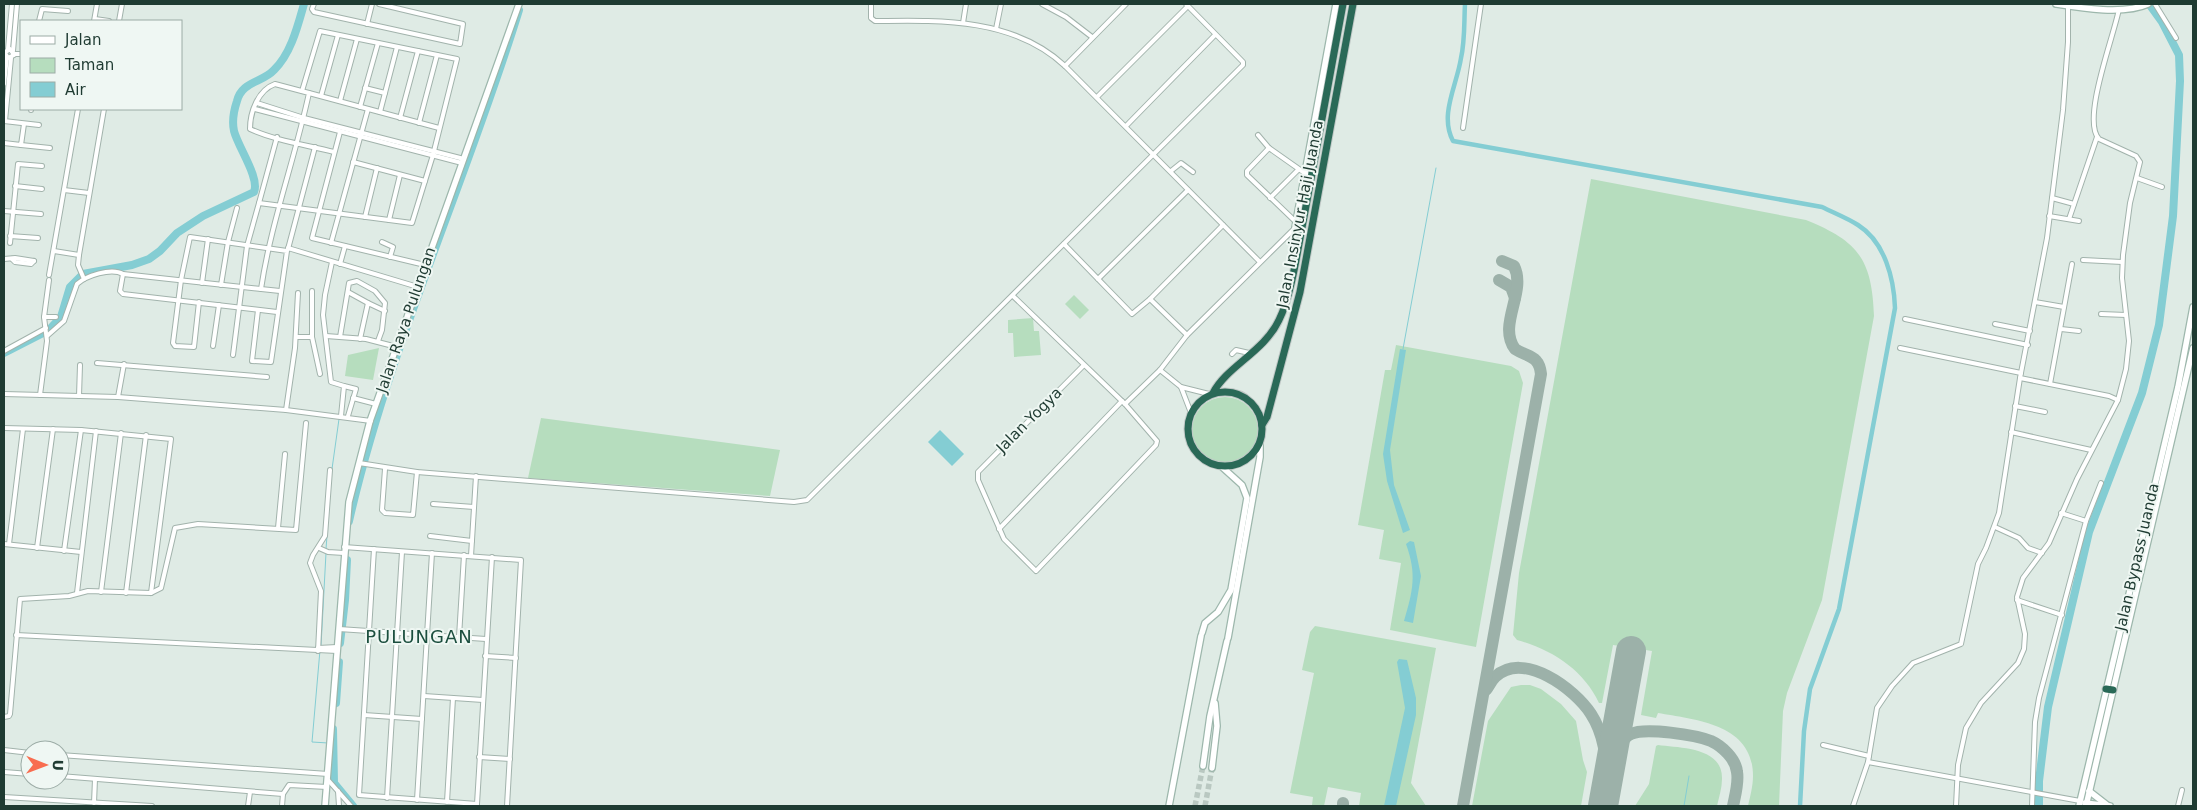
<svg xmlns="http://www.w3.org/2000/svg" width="2197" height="810" font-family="'DejaVu Sans',sans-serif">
  <rect width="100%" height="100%" fill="#dfebe5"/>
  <g fill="#b6ddbe">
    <path d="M 1591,179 L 1806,220 C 1858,241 1872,259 1874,316 L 1822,600 L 1787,693 L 1783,711 L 1779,806 L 1748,806 C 1750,797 1753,786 1753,776 C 1753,724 1697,720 1658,713 L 1656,718 L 1641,715 L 1652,651 L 1613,645 L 1602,703 L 1599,703 C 1584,670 1551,649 1517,640 L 1513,635 L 1519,573 Z"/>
    <polygon points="1074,295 1089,310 1080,319 1065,304"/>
    <polygon points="1033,318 1034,331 1039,331 1041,355 1014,357 1013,333 1008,333 1008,320"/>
    <polygon points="1396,345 1511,366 1519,371 1523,383 1476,647 1390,630 1401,563 1379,559 1384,530 1358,525 1385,370 1391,370"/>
    <polygon points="379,348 373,380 345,376 348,355"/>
    <circle cx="1225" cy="430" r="33"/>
    <polygon points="541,418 780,450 770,496 528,478"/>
    <polygon points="1315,626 1436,648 1411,783 1426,806 1359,806 1361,793 1328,787 1324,806 1312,805 1313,797 1290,793 1314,673 1302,670 1310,632"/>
    <polygon points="1521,685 1530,685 1541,689 1561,704 1576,721 1583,760 1587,772 1581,806 1472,806 1488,721 1511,687"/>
    <path d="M 1658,745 C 1680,748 1723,747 1722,779 C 1722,788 1719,797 1717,806 L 1635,806 L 1649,784 L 1656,746 Z"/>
  </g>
  <g fill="#84cdd3">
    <polygon points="1400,349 1406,350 1390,450 1394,485 1410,530 1403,533 1387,481 1383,454"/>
    <polygon points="940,430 964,454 952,466 928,442"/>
    <path d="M 1410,541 L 1414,542 L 1421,576 L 1413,623 L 1404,621 C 1413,591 1417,574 1406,544 Z"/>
    <polygon points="1399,659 1407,660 1416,698 1416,715 1396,806 1384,806 1405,708 1397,662"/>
  </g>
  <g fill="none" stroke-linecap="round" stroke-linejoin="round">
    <g stroke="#84cdd3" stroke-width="1">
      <polyline points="1403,349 1436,168"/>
      <polyline points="358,421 366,423"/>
      <polyline points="332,469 339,419 342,419"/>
      <polyline points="326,549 327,536"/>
      <polyline points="321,646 326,553"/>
      <polyline points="320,650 312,742 328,743"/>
      <polyline points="1684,806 1689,776"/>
    </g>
    <path stroke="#84cdd3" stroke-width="4.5" d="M 1465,4 C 1464,22 1465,41 1461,58 C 1457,85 1439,115 1453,141 L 1822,207 C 1834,213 1847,218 1858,225 C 1885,242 1894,279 1895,308 L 1839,609 L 1810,689 L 1804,731 L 1800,806"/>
    <g stroke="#84cdd3" stroke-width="8">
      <path d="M 4,353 L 49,330 L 61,317 L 70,287 L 83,274 L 132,265 L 149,259 L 160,251 L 177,233 L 203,216 L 254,192 C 260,178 238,147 234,131 C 232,122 234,110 237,101 C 242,81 262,83 274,70 C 291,54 298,25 304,4"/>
      <path d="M 349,521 C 389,346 466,182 519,10"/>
      <polyline points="340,643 345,600 347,560"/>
      <polyline points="336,703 339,662"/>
      <polyline points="333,729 334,783 353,806"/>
      <polyline points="2039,806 2039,781 2048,707 2089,532 2142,393 2159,325 2173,216 2180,81 2179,55 2162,22 2149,4"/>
    </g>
    <g stroke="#9cb1a9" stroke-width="12">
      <polyline points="1499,280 1511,287 1515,298"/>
      <path d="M 1486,690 C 1489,686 1491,681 1495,677 C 1523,650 1575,689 1591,714 C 1604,734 1606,757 1608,780"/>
      <path d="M 1611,761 C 1616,751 1621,739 1631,734 C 1645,727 1696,735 1711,741 C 1722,746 1736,759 1737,772 C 1739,782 1735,796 1733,806"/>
      <polyline points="1343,806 1343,803"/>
      <path d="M 1463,806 L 1541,374 C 1539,355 1529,358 1515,349 C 1497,325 1527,292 1514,266 L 1502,261"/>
    </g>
    <polyline stroke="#9cb1a9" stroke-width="30" points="1603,806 1631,651"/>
    <g stroke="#b9c8c1" stroke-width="5.5" stroke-dasharray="5.5 3" stroke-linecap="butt">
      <polyline points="1195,806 1203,766"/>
      <polyline points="1205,806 1212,768"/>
    </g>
    <g stroke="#a2b3ac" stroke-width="6">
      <g id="street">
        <polyline points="314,4 312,9 314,12 460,44 463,24 379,4"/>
        <path d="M 871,4 L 871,18 L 875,21 C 941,20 1014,18 1065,66 L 1259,261"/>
        <polyline points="1042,4 1066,17 1092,37"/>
        <polyline points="2155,4 2176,38"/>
        <polyline points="95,19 109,21"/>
        <polyline points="39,21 42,9 68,11"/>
        <polyline points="94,21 97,4"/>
        <polyline points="119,21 122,4"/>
        <polyline points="963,23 966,4"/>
        <polyline points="367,24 372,4"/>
        <polyline points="996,29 1001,4"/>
        <polyline points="8,49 12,4"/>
        <polyline points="13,51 17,4"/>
        <polyline points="4,53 10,49 14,55 8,58 5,53"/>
        <polyline points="14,54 21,54"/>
        <polyline points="1065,66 1126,4"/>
        <polyline points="4,84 7,57"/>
        <polyline points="365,88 385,93"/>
        <polyline points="309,93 439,128"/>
        <polyline points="321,96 338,35"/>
        <polyline points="1097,97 1188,6"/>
        <polyline points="340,101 357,39"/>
        <polyline points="257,103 304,118 464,159"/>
        <polyline points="360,107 378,43"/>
        <polyline points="255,109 462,163"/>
        <polyline points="31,110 31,109"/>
        <polyline points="380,112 397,47"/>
        <polyline points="400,118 418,51"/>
        <polyline points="4,121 39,125"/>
        <polyline points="5,121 11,58"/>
        <polyline points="419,123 437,55"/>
        <polyline points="1126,126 1215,35"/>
        <polyline points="1463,128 1481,4"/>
        <polyline points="340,132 312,238 425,265"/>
        <polyline points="1258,135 1269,148 1306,174"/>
        <polyline points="4,143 21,145 24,124"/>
        <polyline points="21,145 50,148"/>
        <polyline points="1269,148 1247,171 1247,175 1296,222"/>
        <polyline points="353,162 425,181"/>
        <polyline points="1171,171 1181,163 1193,172"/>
        <polyline points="2137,178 2162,187"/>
        <polyline points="15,186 42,189"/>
        <polyline points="64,190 89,193"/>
        <polyline points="1270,198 1298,170"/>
        <polyline points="2052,198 2074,204"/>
        <polyline points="259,203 277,137"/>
        <polyline points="4,211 41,214"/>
        <polyline points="2049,216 2079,221"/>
        <polyline points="365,217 377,168"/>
        <polyline points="2069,219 2097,137"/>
        <polyline points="389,220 400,175"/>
        <polyline points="10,236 38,238"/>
        <polyline points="382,242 393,247 390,257"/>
        <polyline points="10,243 18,164 42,166"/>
        <polyline points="331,243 368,109"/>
        <polyline points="1064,244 1132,314 1150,299 1223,225"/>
        <polyline points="288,248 418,287"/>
        <polyline points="288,249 315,147"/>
        <polyline points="54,251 79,255"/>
        <polyline points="4,259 15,258 34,261"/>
        <polyline points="12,259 15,262 31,264 34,261"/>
        <polyline points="2083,260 2122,262"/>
        <polyline points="332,262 325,295 323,315 331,382 344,386 341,416"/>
        <polyline points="340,264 345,246"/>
        <polyline points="49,275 78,109"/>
        <polyline points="84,279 78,265 79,255 104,109"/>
        <polyline points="1098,279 1188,190"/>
        <polyline points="202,283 208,239"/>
        <polyline points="221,285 228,242 237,208"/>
        <path d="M 261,289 C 271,222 295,159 309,93 L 275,84 C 258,90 250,112 250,129 C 276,141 307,145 334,152"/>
        <polyline points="312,291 312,337 320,374"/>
        <polyline points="348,292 368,303"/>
        <polyline points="1013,296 1125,404 1157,441 1156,445 1036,571 1004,539 978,480 978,472 1084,365"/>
        <polyline points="1150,299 1187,335"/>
        <polyline points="199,302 194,347 175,346 173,343 181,280 190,237 287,251 271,362 252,361 258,310"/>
        <polyline points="2035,302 2064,307"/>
        <polyline points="277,312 123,294 120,291 123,274 280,291"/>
        <polyline points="2101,314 2126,315"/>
        <polyline points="44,317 56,317"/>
        <polyline points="1905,319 2028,345"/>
        <polyline points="1995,324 2030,331"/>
        <polyline points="2061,329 2079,331"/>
        <path d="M 47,336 L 64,321 L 77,284 C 86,276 111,267 123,274"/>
        <polyline points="326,336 366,339 397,347"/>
        <polyline points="296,337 312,337"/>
        <polyline points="340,337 349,283 357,281 375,291 385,303 382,330 378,341"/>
        <polyline points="360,339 368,303 385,311"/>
        <polyline points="213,346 219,305"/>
        <polyline points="1900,348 2021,373"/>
        <polyline points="4,351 46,328"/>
        <polyline points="1232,354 1236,350 1249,353"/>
        <polyline points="233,355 247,246 259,203 412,223 433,155 457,59 320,31 302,91"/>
        <polyline points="97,363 267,377"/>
        <polyline points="1160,370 1181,387 1209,394"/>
        <polyline points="2020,378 2109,396 2118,400"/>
        <polyline points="2050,384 2072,264"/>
        <polyline points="344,386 356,389 348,416"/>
        <polyline points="1181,387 1191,413"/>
        <polyline points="4,394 118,397 286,410 371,421"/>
        <polyline points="40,395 47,341 44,317 49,280"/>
        <polyline points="79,396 80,365"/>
        <polyline points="118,397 124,364"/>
        <polyline points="353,398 376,404"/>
        <polyline points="1125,404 1160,370 1187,335 1295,228"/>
        <polyline points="2015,406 2045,412"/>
        <polyline points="286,410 295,348 298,293"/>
        <polyline points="4,428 81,430 171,439 151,593 88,591 69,596 20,599 10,714 9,716 4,717"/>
        <polyline points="2011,432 2091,450"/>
        <polyline points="359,463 417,472 794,502 807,500 1243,65 1243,62 1186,4"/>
        <polyline points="385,469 382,510 385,513 413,515 417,472"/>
        <polyline points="433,504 474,507"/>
        <polyline points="2086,521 2101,483"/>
        <polyline points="1995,527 2019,538 2028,548 2042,553"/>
        <polyline points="278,528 285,454"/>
        <polyline points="999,529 1122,401"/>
        <polyline points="430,536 472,541"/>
        <polyline points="4,544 81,552"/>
        <polyline points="9,544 23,429"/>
        <polyline points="344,547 521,560 507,806"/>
        <polyline points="37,548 53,429"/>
        <polyline points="319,548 328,552 344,553"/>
        <polyline points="374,549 359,795 477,804"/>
        <polyline points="64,551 81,430"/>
        <polyline points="471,556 476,476"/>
        <polyline points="101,592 121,433"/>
        <polyline points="77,593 96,431"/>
        <polyline points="126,593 146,435"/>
        <polyline points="151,593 161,588 175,528 198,524 296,530 306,423"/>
        <polyline points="2017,600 2062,615"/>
        <polyline points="339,629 486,639"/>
        <polyline points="16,635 337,651"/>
        <polyline points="459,637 464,555"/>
        <polyline points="318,648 337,647"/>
        <polyline points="318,651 321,591 310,563 313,555 325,536 330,470"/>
        <polyline points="485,656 516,658"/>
        <polyline points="424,696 483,700"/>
        <polyline points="364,715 422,719"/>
        <polyline points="1823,745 1869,756"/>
        <polyline points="4,750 30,753"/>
        <polyline points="60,755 328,774"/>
        <polyline points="479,757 510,759"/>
        <polyline points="1868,762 2080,801"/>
        <polyline points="4,772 30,774"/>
        <polyline points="60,776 283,794"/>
        <polyline points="328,780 351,806"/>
        <polyline points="338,791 339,806"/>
        <polyline points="4,797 152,806"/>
        <polyline points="387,798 402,552"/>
        <polyline points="417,800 432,553"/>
        <polyline points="447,802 453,698"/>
        <polyline points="94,803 95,779"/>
        <polyline points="477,804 492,557"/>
        <polyline points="248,806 250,792"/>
        <polyline points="282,806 283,794 289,785 327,787"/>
        <polyline points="1853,806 1868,762 1877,708 1892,686 1913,663 1961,644 1978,564 1986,548 1999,513 2020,378 2047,238 2063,110 2068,42 2068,6"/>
        <path d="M 1956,806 L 1958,765 L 1966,728 L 1981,703 L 2018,663 L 2024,649 L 2025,634 L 2017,597 L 2023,578 L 2049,543 L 2077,479 L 2118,400 L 2126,369 L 2129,341 L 2122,278 L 2123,255 L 2130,203 L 2140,162 L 2136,156 L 2099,139 C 2081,120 2114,36 2119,9"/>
        <polyline points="2032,806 2035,722 2039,698 2086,521 2061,513"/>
        <polyline points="2178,806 2182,790"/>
      </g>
    </g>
    <g stroke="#9db7ac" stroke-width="8">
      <g id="secondary">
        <path d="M 2056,4 C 2081,8 2124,15 2148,4"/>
        <polyline points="1300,237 1295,228 1296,222 1336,4"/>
        <polyline points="1202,633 1205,623 1218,612 1231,590 1247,498 1242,485 1221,466"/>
        <polyline points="1228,638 1260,457 1260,440"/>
        <polyline points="1203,766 1210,716 1227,641"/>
        <polyline points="1212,768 1217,726 1215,703"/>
        <polyline points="2089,791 2107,805"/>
        <polyline points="2085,803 2110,806"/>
        <polyline points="325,806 349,502 370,421 519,4"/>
        <polyline points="1169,806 1201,636"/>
        <polyline points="2079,806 2178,387 2193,307"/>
        <polyline points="2086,806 2193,348"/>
      </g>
    </g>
    <g stroke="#c0c8c6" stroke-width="9">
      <g id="highway">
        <circle cx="1225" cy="429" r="37"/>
        <path d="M 1213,393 C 1227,366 1264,352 1279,320 C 1292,294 1298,247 1304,217 C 1317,146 1330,75 1343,4"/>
        <polyline points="1262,425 1267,417 1300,292 1353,4"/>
        <polyline points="2106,689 2113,690"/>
      </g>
    </g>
    <use href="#street" stroke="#fff" stroke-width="4"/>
    <use href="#secondary" stroke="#fff" stroke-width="5.5"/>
    <use href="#highway" stroke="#2a6957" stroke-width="7"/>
  </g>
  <g text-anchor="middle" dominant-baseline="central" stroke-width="4" stroke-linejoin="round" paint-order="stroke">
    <g font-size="15" fill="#1f3b32" stroke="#eff7f3">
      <text transform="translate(1300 214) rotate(-79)">Jalan Insinyur Haji Juanda</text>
      <text transform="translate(406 320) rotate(-71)">Jalan Raya Pulungan</text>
      <text transform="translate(1029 420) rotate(-45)">Jalan Yogya</text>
      <text transform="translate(2137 557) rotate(-77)">Jalan Bypass Juanda</text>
    </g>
    <g font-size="18" letter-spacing="1" fill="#1b4e3e" stroke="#eff7f3">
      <text x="419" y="636">PULUNGAN</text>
    </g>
  </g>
  <rect width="2197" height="810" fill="none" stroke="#1f3b32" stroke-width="10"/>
  <rect x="20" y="20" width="162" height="90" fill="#eff7f3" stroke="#9caca6"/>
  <rect x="30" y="36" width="25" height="8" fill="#ffffff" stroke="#9caca6"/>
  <text x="65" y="45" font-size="15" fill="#1f3b32">Jalan</text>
  <rect x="30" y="58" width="25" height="15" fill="#b6ddbe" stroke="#9caca6"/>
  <text x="65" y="70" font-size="15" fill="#1f3b32">Taman</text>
  <rect x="30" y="82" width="25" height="15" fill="#84cdd3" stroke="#9caca6"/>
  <text x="65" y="95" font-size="15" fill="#1f3b32">Air</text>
  <g transform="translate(45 765) rotate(91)"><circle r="24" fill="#eff7f3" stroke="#9caca6"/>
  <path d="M0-4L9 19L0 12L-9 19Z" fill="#f86d50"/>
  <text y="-8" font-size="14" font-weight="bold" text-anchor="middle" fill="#1f3b32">U</text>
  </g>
</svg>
